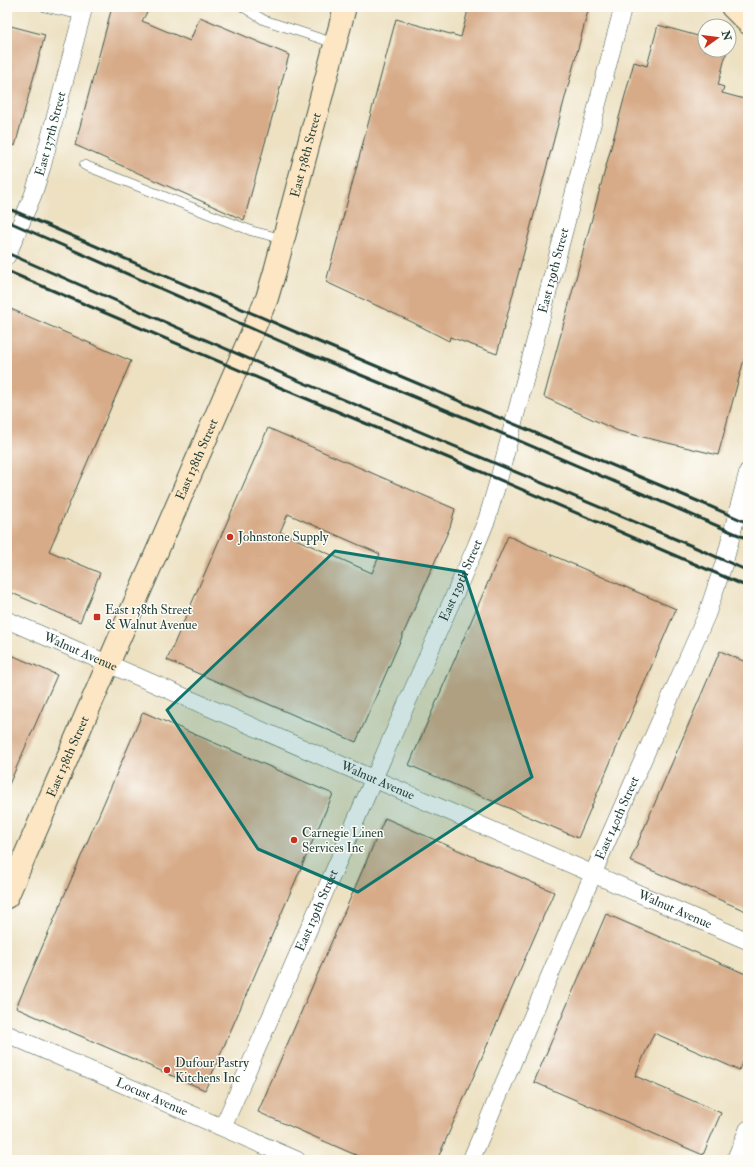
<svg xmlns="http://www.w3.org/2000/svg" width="755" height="1167" font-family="'IM FELL Double Pica',serif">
  <rect width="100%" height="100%" fill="#fdfcf7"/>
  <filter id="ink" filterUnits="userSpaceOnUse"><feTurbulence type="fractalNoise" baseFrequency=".025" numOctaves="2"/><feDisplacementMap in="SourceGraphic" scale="8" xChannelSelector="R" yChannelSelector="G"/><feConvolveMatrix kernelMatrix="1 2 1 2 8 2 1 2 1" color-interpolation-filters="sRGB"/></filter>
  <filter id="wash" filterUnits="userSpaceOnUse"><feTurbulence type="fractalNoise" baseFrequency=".012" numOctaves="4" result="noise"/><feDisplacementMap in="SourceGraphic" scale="16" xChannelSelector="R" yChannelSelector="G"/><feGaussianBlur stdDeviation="0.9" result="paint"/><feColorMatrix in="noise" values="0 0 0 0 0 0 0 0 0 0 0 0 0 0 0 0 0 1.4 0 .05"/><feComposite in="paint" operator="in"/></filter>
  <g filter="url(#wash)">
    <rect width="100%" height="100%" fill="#ede1c2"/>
    <g id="blocks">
      <g fill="#d7ab88" fill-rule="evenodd">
        <polygon points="112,7 150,7 142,21 190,41 200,17 289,55 244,220 75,145"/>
        <polygon points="460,7 589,7 497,354 450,337 449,341 412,322 326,282 396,19 461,37 468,10"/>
        <polygon points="7,25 45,35 15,146 7,142"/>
        <polygon points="658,25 705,38 705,50 727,50 718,85 724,87 722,93 748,100 748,345 718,455 618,431 544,397 634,62 647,66"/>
        <polygon points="11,309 131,361 49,551 100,573 80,622 7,591 7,320"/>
        <path d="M 268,428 L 455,509 L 450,527 L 356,742 L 167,660 ZM 288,514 L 380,554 L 372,573 L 280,532 Z"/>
        <polygon points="508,536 676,609 578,838 409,765"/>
        <polygon points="720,651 748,663 748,912 630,861"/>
        <polygon points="7,653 57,675 7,789"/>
        <polygon points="143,712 333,794 205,1090 16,1008"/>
        <polygon points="385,818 554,892 437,1160 367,1160 258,1112"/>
        <polygon points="606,914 748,975 748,1050 739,1070 654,1033 635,1076 721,1113 703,1155 534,1082"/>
      </g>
    </g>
  </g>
  <g filter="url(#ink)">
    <use href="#blocks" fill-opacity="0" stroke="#3e5649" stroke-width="1"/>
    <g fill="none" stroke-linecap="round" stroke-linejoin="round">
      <g stroke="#3e5649" stroke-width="10">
        <g id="service">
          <polyline points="45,7 82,15"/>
          <polyline points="243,7 264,20 334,43"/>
          <polyline points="84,165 252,231 284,239"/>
        </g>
      </g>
      <g stroke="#3e5649" stroke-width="18">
        <g id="minor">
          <path id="s1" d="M 7,256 L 33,195 L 42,167 L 84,7"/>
          <path id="s2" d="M 7,620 L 748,941"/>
          <path id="s3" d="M 7,1034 L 297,1160"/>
          <path id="s4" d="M 223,1127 L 388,746 L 476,546 L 487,519 L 499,478 L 623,7"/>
          <path id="s5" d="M 471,1160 L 602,853 L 707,614 L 725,560 L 748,471"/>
          <polyline points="735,1160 748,1129"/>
        </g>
      </g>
      <g stroke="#3e5649" stroke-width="24">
        <g id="secondary">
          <polyline points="732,7 748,23"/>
          <path id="s6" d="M 7,897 L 267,298 L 275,271 L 345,7"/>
        </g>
      </g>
      <use href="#service" stroke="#fff" stroke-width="9"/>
      <use href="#minor" stroke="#fff" stroke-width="17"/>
      <use href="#secondary" stroke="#fce6c4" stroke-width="22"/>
      <g stroke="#1f3d34" stroke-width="3">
        <polyline points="7,208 312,339 707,505 748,523"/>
        <polyline points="7,221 307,353 473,421 748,539"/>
        <polyline points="7,253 297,380 692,546 748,571"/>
        <polyline points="7,271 293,393 463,464 748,587"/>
      </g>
    </g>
  </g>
  <path fill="#0f766e" fill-opacity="0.2" stroke="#0f766e" stroke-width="3" stroke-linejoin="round" d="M 335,551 L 464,572 L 532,777 L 358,892 L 258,849 L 167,710 Z"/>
  <g fill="#c8321e" stroke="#fdfcf7" stroke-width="1.5">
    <circle cx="230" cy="537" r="4"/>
    <rect x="93" y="613" width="8" height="8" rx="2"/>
    <circle cx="294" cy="840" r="4"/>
    <circle cx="167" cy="1070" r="4"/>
  </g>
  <g text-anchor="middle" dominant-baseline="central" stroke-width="3" stroke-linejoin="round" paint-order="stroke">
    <g font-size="13" fill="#1f3d34" stroke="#fdfcf7">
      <text stroke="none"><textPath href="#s1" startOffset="130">East 137th Street</textPath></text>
      <text stroke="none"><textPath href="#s6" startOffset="801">East 138th Street</textPath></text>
      <text stroke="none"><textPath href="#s4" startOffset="920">East 139th Street</textPath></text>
      <text stroke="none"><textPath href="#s6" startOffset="477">East 138th Street</textPath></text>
      <text stroke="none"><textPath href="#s4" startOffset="596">East 139th Street</textPath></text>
      <text stroke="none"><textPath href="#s2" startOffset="80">Walnut Avenue</textPath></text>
      <text stroke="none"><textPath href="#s6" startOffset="153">East 138th Street</textPath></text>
      <text stroke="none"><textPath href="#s2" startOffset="404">Walnut Avenue</textPath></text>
      <text stroke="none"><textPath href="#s5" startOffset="372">East 140th Street</textPath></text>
      <text stroke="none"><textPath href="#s2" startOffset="728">Walnut Avenue</textPath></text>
      <text stroke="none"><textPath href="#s4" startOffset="236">East 139th Street</textPath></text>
      <text stroke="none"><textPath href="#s3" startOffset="158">Locust Avenue</textPath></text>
    </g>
    <g font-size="13" fill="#1f3d34" stroke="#fdfcf7" text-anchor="start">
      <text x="238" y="537">Johnstone Supply</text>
      <text x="105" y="610">East 138th Street<tspan x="105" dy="15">&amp; Walnut Avenue</tspan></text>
      <text x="302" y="833">Carnegie Linen<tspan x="302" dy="15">Services Inc</tspan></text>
      <text x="175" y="1063">Dufour Pastry<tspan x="175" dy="15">Kitchens Inc</tspan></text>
    </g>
  </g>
  <rect width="755" height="1167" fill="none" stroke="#fdfcf7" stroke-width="24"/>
  <g transform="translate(717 38) rotate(76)"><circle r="19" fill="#fdfcf7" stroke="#a4b0a9"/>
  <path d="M0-3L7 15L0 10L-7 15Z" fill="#c8321e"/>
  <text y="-6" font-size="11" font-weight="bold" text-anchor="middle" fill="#1f3d34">N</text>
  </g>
</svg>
